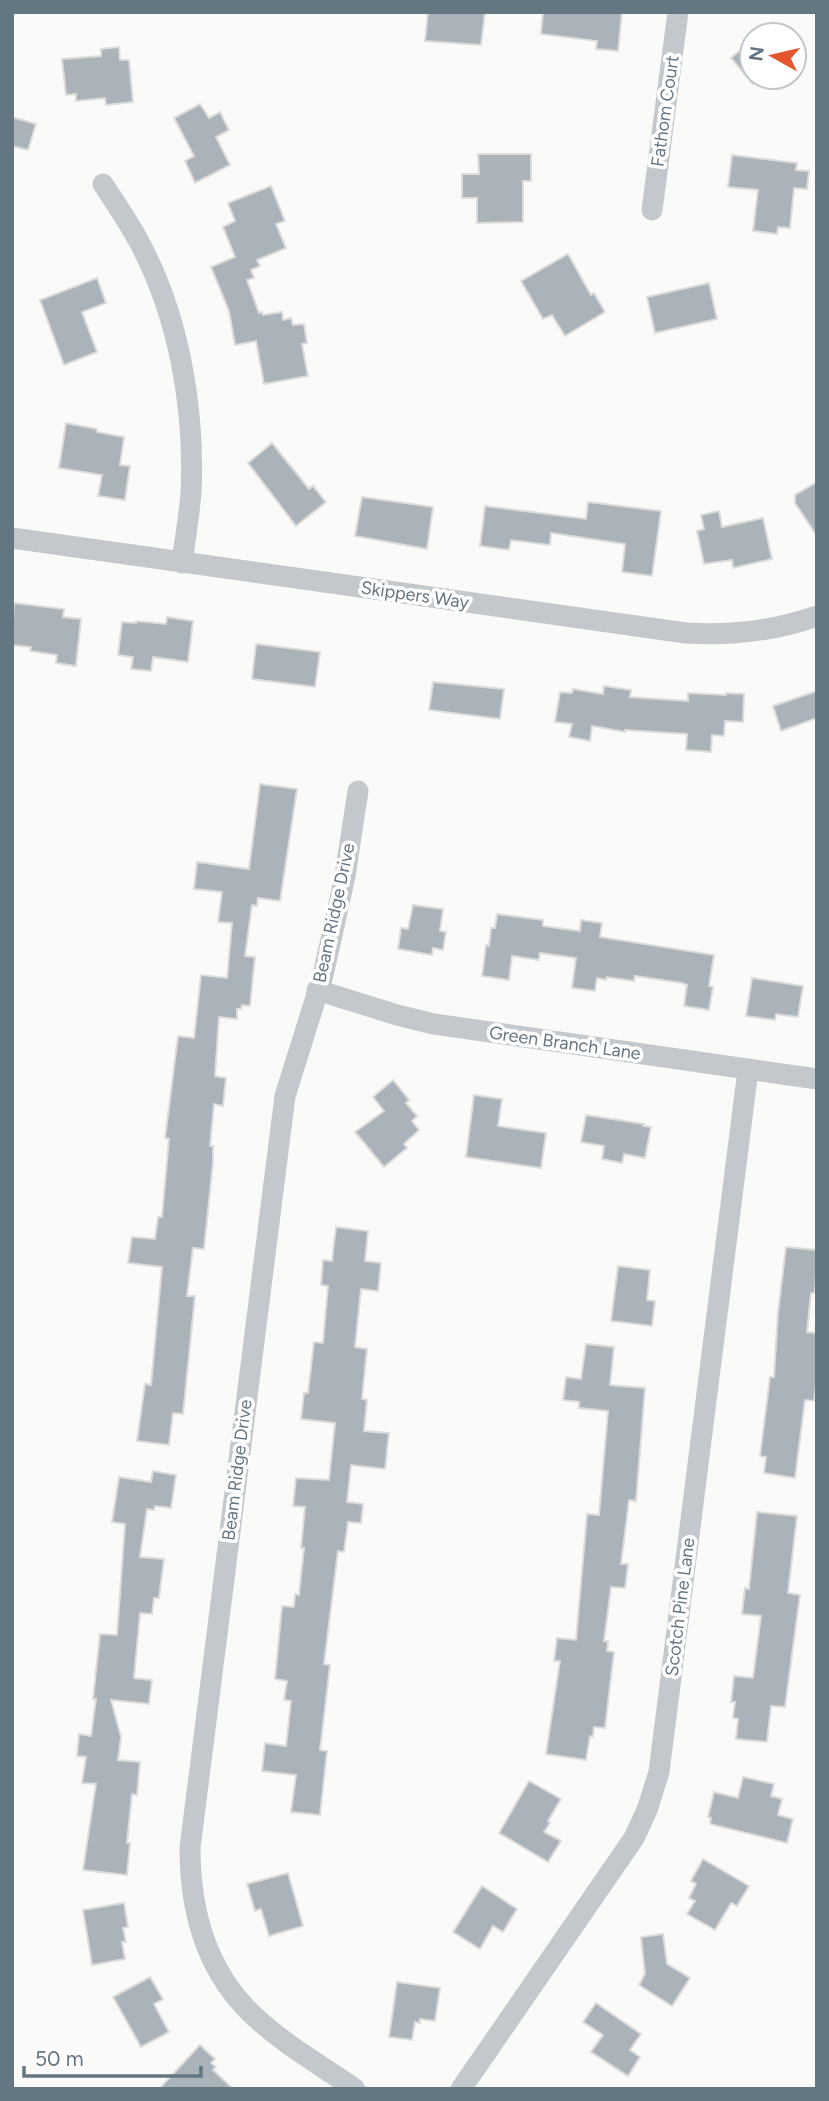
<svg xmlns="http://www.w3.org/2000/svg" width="829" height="2101" font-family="Figtree,sans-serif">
  <rect width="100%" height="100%" fill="#fafaf8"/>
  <g fill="#aab3b9" stroke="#dcdcda" stroke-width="2">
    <polygon points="428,12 485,12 481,45 425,41"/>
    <polygon points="543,12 622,12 618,51 596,49 597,41 541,34"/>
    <polygon points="752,41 752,83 731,58"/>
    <polygon points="119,47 120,60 129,60 133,102 106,105 105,98 76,101 76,94 66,95 62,59 101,56 101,49"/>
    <polygon points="200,104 209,118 220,112 229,130 216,137 230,165 195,183 185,161 194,156 174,118"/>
    <polygon points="12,117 36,124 28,150 12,146"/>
    <polygon points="478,154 531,154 531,181 523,181 523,222 477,223 477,198 462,198 462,174 479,174"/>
    <polygon points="732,155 797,163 796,170 809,171 807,189 794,188 790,228 778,227 777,234 753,231 758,190 728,187"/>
    <polygon points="271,186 285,221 276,224 286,248 257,260 260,266 251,270 254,278 247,280 259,313 262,312 263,315 282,312 283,320 291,318 293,325 304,324 307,343 302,344 308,376 264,384 256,341 235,345 229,311 211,267 235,257 223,227 235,221 228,203"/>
    <polygon points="568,254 591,295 594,293 605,312 565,336 552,315 543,319 521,281"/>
    <polygon points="97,278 106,303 82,312 97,352 64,365 40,300"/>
    <polygon points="709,283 717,319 655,333 647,297"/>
    <polygon points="66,423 97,429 97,432 124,437 120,465 130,466 125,500 98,496 102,475 59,468"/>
    <polygon points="272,443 309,489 313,486 326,502 296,526 248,463"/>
    <polygon points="817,482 817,536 795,503 795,495"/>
    <polygon points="362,497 433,507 427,549 355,536"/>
    <polygon points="588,502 661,511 652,576 622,572 625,544 551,533 550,545 511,540 509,550 480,546 485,506 586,519"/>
    <polygon points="719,511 722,527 763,518 772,559 733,568 732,560 704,564 697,531 704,529 701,515"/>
    <polygon points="14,603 64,609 63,617 81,619 76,666 56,663 57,655 30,651 31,647 12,645"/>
    <polygon points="167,617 193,621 188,662 153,657 151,671 131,669 133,657 118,655 122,622 136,623 136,621 166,624"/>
    <polygon points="256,644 320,652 315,687 252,679"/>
    <polygon points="433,682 504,689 500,719 429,710"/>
    <polygon points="604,686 631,690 630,697 688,701 688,693 726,695 726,693 744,694 743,722 725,721 724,736 712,735 711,752 686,750 687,734 625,730 625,732 592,726 590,741 569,737 572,724 555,722 560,692 572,693 573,689 603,694"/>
    <polygon points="817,691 817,718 781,731 773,706"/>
    <polygon points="260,784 297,789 280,901 258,898 257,906 252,905 245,956 255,957 250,1006 242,1005 241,1009 237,1009 237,1019 219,1017 215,1076 226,1078 223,1106 214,1104 210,1146 213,1146 213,1162 204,1249 193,1248 187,1296 195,1296 183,1414 173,1413 169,1445 137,1441 145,1384 151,1385 162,1267 128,1263 132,1237 155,1239 158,1217 162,1217 169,1139 165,1138 178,1036 194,1038 201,975 227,978 232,923 218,922 222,892 194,889 197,862 249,869"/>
    <polygon points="413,905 443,909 440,931 446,932 443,950 433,948 432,955 398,949 401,928 408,929"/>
    <polygon points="497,914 543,920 543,926 580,931 581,920 602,923 600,937 714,955 709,986 713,987 709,1010 684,1006 687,985 682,983 635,976 634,981 607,977 606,980 597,978 595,991 572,988 576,958 540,953 539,960 512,956 509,980 482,976 486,945 489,946 491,928 495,928"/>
    <polygon points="752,978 803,986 798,1017 776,1014 775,1020 746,1016"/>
    <polygon points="393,1080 409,1100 406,1103 417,1116 412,1121 419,1130 404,1144 407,1148 384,1167 355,1132 384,1111 373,1097"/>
    <polygon points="474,1095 502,1099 498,1126 546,1133 541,1168 466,1157"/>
    <polygon points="586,1115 644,1124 643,1126 651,1127 645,1158 624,1154 622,1163 602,1159 604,1146 581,1142"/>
    <polygon points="336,1227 368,1231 365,1261 381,1263 378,1291 361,1289 355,1347 367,1349 362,1399 367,1400 364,1431 389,1433 385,1469 351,1465 347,1502 363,1504 361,1523 348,1522 344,1552 338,1551 324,1664 330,1665 320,1750 327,1751 320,1815 291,1812 296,1775 262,1771 265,1743 286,1746 291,1701 284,1700 287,1681 275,1679 282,1606 294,1607 295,1594 299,1595 304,1548 301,1548 305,1507 293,1506 296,1478 329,1480 335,1423 301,1419 304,1393 308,1393 314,1342 323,1343 328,1286 321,1285 323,1260 332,1261"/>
    <polygon points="786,1247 817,1250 815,1293 811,1293 807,1332 817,1333 817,1376 814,1401 805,1400 795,1478 764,1473 766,1457 760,1456 770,1377 774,1377 778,1312"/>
    <polygon points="618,1266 650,1270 647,1300 655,1301 652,1326 611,1321"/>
    <polygon points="586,1344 614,1347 610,1385 645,1388 636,1501 629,1500 621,1564 628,1564 625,1588 611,1587 604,1641 608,1641 607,1651 614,1652 605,1728 594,1727 593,1737 590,1736 586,1760 546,1754 560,1661 554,1661 557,1638 576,1640 587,1514 599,1515 608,1411 579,1408 579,1402 563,1400 566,1377 581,1379"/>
    <polygon points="153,1471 176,1475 171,1508 155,1506 154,1510 147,1509 140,1557 164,1559 159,1598 154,1598 152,1614 140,1613 134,1678 152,1680 149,1704 111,1700 121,1737 118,1760 140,1762 137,1795 132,1794 127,1843 130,1843 127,1875 83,1870 96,1784 82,1783 86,1757 77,1756 79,1734 91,1736 96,1699 93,1699 100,1634 117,1635 125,1524 112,1522 119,1477 151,1482"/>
    <polygon points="757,1512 797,1516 788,1593 800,1595 785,1707 771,1706 767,1742 736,1739 738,1719 733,1718 735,1702 731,1702 734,1676 753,1678 761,1616 742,1614 745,1588 749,1589"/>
    <polygon points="743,1777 774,1784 771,1796 782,1799 778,1815 793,1819 787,1843 710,1824 711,1818 708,1817 714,1792 738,1798"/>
    <polygon points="529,1781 561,1799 548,1821 550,1823 544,1832 561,1841 548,1862 499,1833"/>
    <polygon points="703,1859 749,1886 737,1906 731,1903 715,1930 687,1914 695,1901 689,1898 696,1884 691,1881"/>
    <polygon points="288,1873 303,1926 269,1936 261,1909 255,1911 247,1884"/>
    <polygon points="482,1886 517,1909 503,1932 493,1926 480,1949 453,1932"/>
    <polygon points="124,1903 128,1927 123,1928 126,1942 122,1942 125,1959 92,1965 83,1910"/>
    <polygon points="663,1934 667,1964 690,1978 672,2006 639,1985 645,1974 641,1937"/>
    <polygon points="150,1977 163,1999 154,2004 169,2032 141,2047 113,1997"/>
    <polygon points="397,1982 440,1988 435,2021 420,2019 420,2023 415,2022 412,2040 389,2037"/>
    <polygon points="596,2003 641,2034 630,2050 640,2057 628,2076 591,2052 603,2035 583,2022"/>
    <polygon points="200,2045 215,2059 211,2063 216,2067 213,2070 233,2089 159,2089"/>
  </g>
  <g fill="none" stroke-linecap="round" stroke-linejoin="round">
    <g stroke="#c3c8cc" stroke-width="21">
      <path d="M 103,184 C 115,202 127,220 137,238 C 179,314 195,408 191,493 C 189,517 185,539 182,563"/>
      <polyline points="652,210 678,12"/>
      <path d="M 12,538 L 686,633 C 731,636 774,631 817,616"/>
      <polyline points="317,990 397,1015 434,1024 817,1079"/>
      <path d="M 355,2089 C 322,2066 285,2045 255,2017 C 206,1972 190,1912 190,1848 L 285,1096 L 323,975 L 332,935 L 345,876 L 358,791"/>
      <polyline points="461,2089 634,1838 647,1810 659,1772 748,1070"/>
    </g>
  </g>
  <g text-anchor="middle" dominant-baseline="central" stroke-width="7" stroke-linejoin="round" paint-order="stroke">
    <g font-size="18" fill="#657683" stroke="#fff">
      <text transform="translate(665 111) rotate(-82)">Fathom Court</text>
      <text transform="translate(415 595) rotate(8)">Skippers Way</text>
      <text transform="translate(334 913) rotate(-78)">Beam Ridge Drive</text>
      <text transform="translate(565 1043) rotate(8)">Green Branch Lane</text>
      <text transform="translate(237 1470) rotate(-83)">Beam Ridge Drive</text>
      <text transform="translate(680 1607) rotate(-83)">Scotch Pine Lane</text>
    </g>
  </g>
  <rect width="829" height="2101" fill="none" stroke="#657683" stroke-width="28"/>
  <g transform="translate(773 56) rotate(278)"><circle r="33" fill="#ffffff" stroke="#c1c8cd" stroke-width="2"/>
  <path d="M0-5L12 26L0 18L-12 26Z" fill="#e4572e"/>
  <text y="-10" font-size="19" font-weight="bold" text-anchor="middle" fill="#657683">N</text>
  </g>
  <path d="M24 2066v10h177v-10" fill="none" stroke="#657683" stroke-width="3.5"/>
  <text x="35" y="2066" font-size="21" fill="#657683" stroke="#ffffff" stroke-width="5" paint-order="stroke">50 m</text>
</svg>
